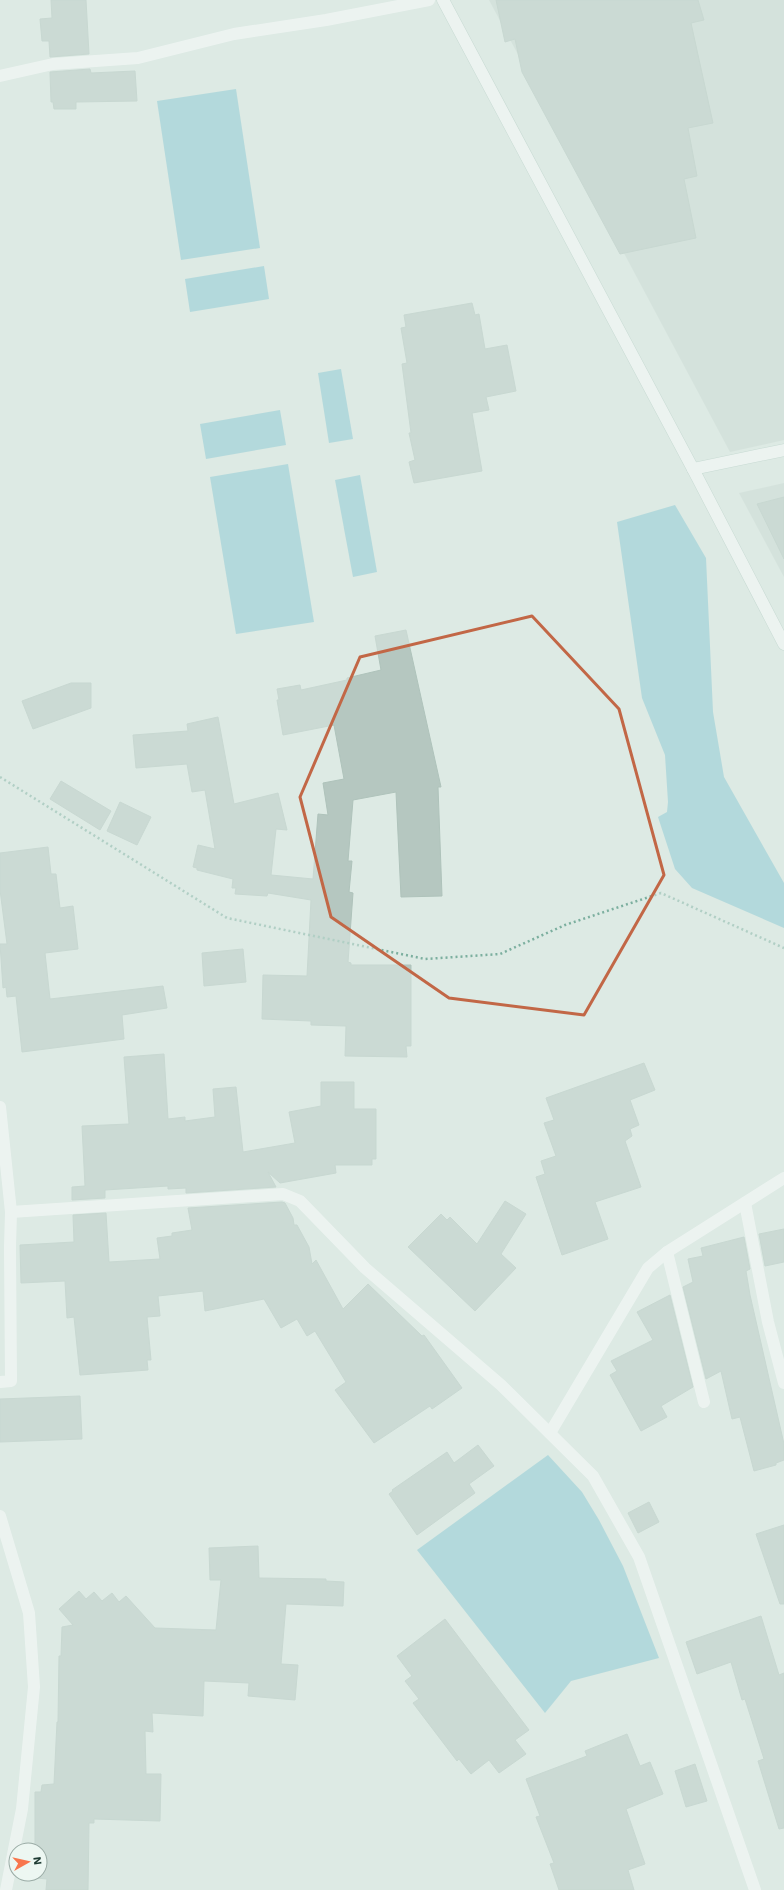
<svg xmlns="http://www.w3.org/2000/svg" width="784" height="1890" font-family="'Work Sans',sans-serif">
  <rect width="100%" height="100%" fill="#ddeae4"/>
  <g fill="#cbdad3">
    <polygon points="489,0 784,0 784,440 730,452"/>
    <polygon points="784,483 784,577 739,493"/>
  </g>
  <g fill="#82c6d2">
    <polygon points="236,89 260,248 181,260 157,101"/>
    <polygon points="264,266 269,299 190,312 185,279"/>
    <polygon points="341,369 353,439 329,443 318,373"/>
    <polygon points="280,410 286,445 206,459 200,424"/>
    <polygon points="288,464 314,622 236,634 210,477"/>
    <polygon points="360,475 377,572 353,577 335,480"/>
    <polygon points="675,505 706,558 713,712 724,777 784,883 784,928 692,888 675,869 658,817 667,812 668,802 665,755 642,698 617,522"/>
    <polygon points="548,1455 582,1492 599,1520 623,1566 659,1658 571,1681 545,1713 417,1550"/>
  </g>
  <g fill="#b5c7c0" stroke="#afc3bb">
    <polygon points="51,0 86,0 89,54 50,57 49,41 42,41 40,19 52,18"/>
    <polygon points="496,0 698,0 704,20 691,23 713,123 688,128 697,176 684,179 696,238 620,254 522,72 515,39 505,42"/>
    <polygon points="90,69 91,73 135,71 137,101 76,102 76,109 54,109 53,102 51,102 50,72"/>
    <polygon points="472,303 475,315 479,314 485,349 507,345 516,391 486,397 489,410 472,413 482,471 414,483 409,462 415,460 409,433 411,433 402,364 407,363 401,328 406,327 404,315"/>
    <polygon points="784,497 784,559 757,504"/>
    <polygon points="406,630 441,787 438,787 442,896 401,897 396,792 353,800 348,861 352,861 349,892 353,893 348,962 351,963 351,965 411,965 411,1046 406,1046 407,1057 345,1056 346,1026 311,1025 311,1021 262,1019 263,975 307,976 311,900 268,893 267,896 235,894 236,888 232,888 233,879 197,870 197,868 193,867 198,845 215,849 205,790 192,792 187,764 136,768 133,735 188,731 187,724 218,717 234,804 278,793 287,830 276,829 271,875 313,879 318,814 328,815 323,783 344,779 334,725 283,735 277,700 279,700 277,689 300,685 301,690 347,680 347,678 381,670 375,636"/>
    <polygon points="71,683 91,683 91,708 33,729 22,701"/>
    <polygon points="61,781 111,811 100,830 50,799"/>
    <polygon points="120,802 151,817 137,845 107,831"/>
    <polygon points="48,847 51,874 56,874 60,908 73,906 78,949 45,953 50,999 163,986 167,1008 122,1015 124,1039 22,1052 16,996 7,997 6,987 3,988 0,944 7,944 0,890 0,853"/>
    <polygon points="243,949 246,982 204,986 202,953"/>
    <polygon points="164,1054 168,1119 185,1117 185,1121 215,1117 213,1089 236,1087 243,1152 295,1143 289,1112 321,1106 321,1082 354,1082 354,1109 376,1109 376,1159 372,1159 372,1165 335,1165 336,1173 280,1183 268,1172 276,1187 186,1193 186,1188 168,1189 168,1186 105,1190 105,1198 72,1200 72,1187 85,1186 82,1126 129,1124 124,1057"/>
    <polygon points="644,1063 655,1090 630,1100 639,1125 630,1129 632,1136 625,1141 641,1187 595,1202 608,1239 562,1255 536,1177 545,1174 541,1161 556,1156 544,1123 554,1120 546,1098"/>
    <polygon points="505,1201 526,1214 501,1254 516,1268 475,1311 408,1247 441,1214 447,1220 450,1217 477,1244"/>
    <polygon points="282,1202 285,1203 293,1218 294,1225 297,1225 309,1247 312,1264 316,1260 343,1309 368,1284 422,1336 424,1335 462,1388 432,1409 430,1406 374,1443 335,1390 346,1382 315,1331 307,1336 297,1319 281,1328 264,1299 205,1311 203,1291 158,1296 160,1316 147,1317 151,1360 147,1360 148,1370 80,1375 74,1317 67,1318 65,1281 21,1283 20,1245 74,1242 73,1215 106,1213 109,1262 160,1259 157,1238 172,1236 172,1233 192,1230 188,1208"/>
    <polygon points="784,1229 784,1262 765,1266 759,1234"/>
    <polygon points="744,1237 750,1269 746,1271 750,1295 784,1444 784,1460 776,1463 776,1465 754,1471 740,1417 732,1419 721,1371 706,1379 683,1287 693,1282 688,1259 703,1256 701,1248"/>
    <polygon points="670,1295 693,1387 661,1406 667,1417 641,1431 610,1375 617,1371 611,1361 653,1340 637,1312"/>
    <polygon points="80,1396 82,1439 0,1442 0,1399"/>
    <polygon points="478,1445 494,1466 469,1484 475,1493 417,1535 389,1494 393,1491 392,1490 447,1452 454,1463"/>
    <polygon points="649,1502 659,1522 638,1533 628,1513"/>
    <polygon points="784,1525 784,1604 780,1604 756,1534"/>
    <polygon points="258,1546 259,1578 326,1579 326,1581 344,1582 343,1606 286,1604 281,1664 298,1665 295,1700 248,1696 249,1683 204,1681 203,1716 152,1713 153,1732 145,1731 146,1774 161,1774 160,1821 94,1819 94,1823 89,1823 88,1890 46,1890 47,1879 36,1878 36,1874 40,1874 40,1850 35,1850 35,1792 41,1792 42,1785 54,1784 57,1722 58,1722 59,1656 61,1656 62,1627 73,1625 59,1609 79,1591 86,1599 94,1592 102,1601 112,1593 119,1602 126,1596 155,1628 216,1630 221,1580 210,1580 209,1548"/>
    <polygon points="761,1616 779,1675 784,1673 784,1828 779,1829 758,1761 764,1759 745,1699 742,1700 731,1662 697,1674 686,1642"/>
    <polygon points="445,1619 529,1730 515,1740 526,1754 499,1773 489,1760 471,1774 459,1759 457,1761 413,1703 419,1699 405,1681 412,1676 397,1656"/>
    <polygon points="627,1734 640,1766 650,1762 663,1794 626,1809 645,1864 628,1870 634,1890 559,1890 550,1864 554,1863 536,1817 540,1816 526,1779 587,1756 585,1751"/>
    <polygon points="695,1764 707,1801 686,1807 675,1771"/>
  </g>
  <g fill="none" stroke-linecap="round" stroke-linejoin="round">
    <g stroke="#b0cac0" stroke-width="13">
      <g id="secondary">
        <polyline points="443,0 693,469 784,644"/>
        <polyline points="693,469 784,450"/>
      </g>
    </g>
    <polyline stroke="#7caf9f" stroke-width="2.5" stroke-dasharray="2 3" stroke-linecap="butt" points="0,777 227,918 425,959 500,954 565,925 661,893 784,948"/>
    <g stroke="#fff" stroke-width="12">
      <polyline points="0,76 53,64 138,58 234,34 326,20 429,0"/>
      <polyline points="0,1107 11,1212 10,1247 11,1381 0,1382"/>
      <polyline points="745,1203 768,1322 784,1383"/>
      <polyline points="11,1212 283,1194 300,1201 365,1268 501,1385 593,1476 639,1557 755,1890"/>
      <polyline points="667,1252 704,1402"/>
      <polyline points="550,1433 648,1268 667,1252 784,1178"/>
      <polyline points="0,1516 29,1613 34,1687 22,1809 6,1890"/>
    </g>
    <use href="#secondary" stroke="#fff" stroke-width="12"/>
  </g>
  <path d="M0 0H784V1890H0ZM 532,616 L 619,709 L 664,875 L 584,1015 L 449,998 L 331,917 L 300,797 L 360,657 Z" fill="#ddeae4" fill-opacity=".55" fill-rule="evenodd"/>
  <path fill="none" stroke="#c26746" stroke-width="3" stroke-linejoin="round" d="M 532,616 L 619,709 L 664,875 L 584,1015 L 449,998 L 331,917 L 300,797 L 360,657 Z"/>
  <g transform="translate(28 1862) rotate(82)"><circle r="19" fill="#edf7f2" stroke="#9aaba5"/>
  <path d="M0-3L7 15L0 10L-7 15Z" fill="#f8764d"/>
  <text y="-6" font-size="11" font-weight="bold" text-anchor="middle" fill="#1e3a32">N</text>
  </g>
</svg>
